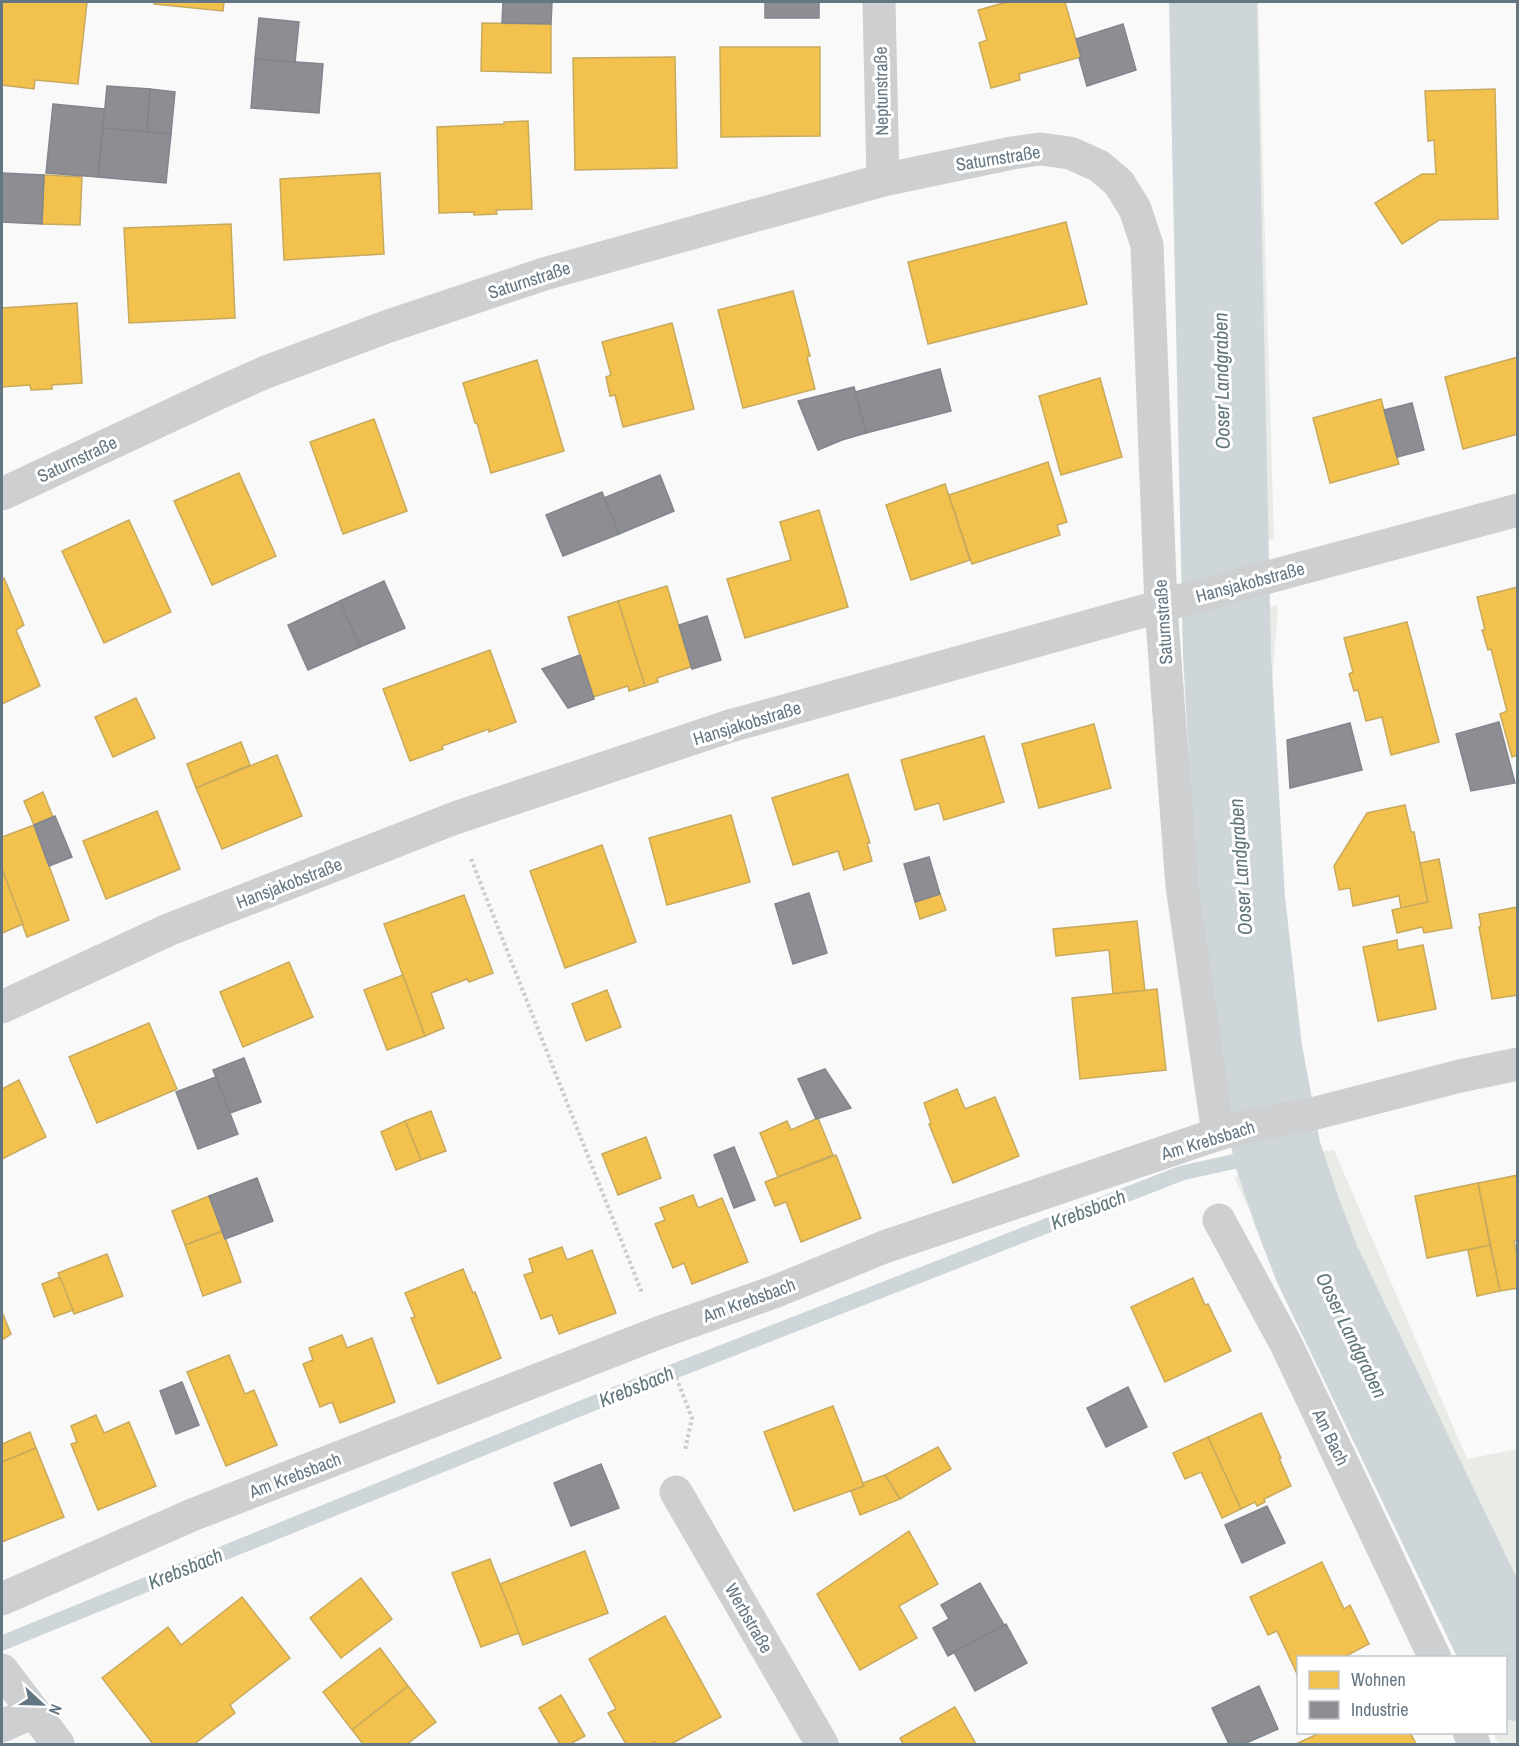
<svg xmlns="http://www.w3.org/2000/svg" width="1519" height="1746" font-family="'Archivo Narrow',sans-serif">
  <rect width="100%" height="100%" fill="#f9f9f9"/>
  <g fill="#e8ebe6">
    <polygon points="1176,2 1258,2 1274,539 1190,561"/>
    <polygon points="1278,605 1269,727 1272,837 1283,944 1306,1081 1242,1099 1182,632"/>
    <polygon points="1334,1150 1467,1459 1517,1449 1517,1639 1476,1563 1375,1347 1295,1156"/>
    <polygon points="1255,1173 1273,1190 1312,1291 1364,1414 1486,1657 1459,1657 1383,1493 1234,1177"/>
    <polygon points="1506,1696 1517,1719 1517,1744 1499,1744 1493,1733 1506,1732"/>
  </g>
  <g fill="#f2c14e" stroke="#c8aa5e" stroke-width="1.5">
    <polygon points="2,2 87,2 78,84 35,80 34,89 2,85"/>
    <polygon points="154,2 224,2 223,11 154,4"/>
    <polygon points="1007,2 1065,2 1081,57 1019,74 1020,80 991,88 979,43 987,40 978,10"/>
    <polygon points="482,23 551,24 551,73 481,71"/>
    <polygon points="720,47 820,47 820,136 721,137"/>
    <polygon points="675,57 677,168 575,170 573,58"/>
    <polygon points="1495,89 1498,219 1439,220 1402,244 1375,203 1422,174 1436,174 1434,140 1428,141 1425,91"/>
    <polygon points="528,121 532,209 496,210 497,214 474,215 474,212 439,213 437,127 504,124 504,122"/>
    <polygon points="380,173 384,254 284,260 280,179"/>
    <polygon points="44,175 82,177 80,225 42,224"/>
    <polygon points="1066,222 1087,304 928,344 908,262"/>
    <polygon points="231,224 235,318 129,323 124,228"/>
    <polygon points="793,291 810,356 807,357 815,389 743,408 718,310"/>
    <polygon points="77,303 82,383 52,385 52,389 31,390 30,385 2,387 2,308"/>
    <polygon points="672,323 694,409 623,427 615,395 610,396 606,377 611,375 602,342"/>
    <polygon points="1518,357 1518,434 1463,449 1445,377"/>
    <polygon points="537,360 564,451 491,473 477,423 475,423 463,383"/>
    <polygon points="1100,378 1122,457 1061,475 1039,396"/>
    <polygon points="1381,399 1399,464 1330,483 1313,418"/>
    <polygon points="374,419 407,511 343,534 310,442"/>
    <polygon points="1048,462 1067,522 1057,525 1060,535 972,564 949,495"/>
    <polygon points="239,473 276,556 212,585 174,501"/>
    <polygon points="945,484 970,560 911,580 886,505"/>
    <polygon points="819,510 848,607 745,638 727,579 791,560 780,522"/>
    <polygon points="129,520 171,612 104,643 62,551"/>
    <polygon points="4,578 24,625 16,630 40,686 2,704 2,579"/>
    <polygon points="667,586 691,667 657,678 658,682 645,686 618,601"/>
    <polygon points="1518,587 1518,755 1512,757 1500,714 1507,711 1491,649 1488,650 1482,630 1485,630 1477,597"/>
    <polygon points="618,601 645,686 629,691 628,686 593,697 568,617"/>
    <polygon points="1407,622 1439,742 1391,755 1382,717 1366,721 1358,690 1354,691 1349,674 1353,672 1344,638"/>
    <polygon points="490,650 516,722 489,732 489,729 442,746 443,749 410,761 383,689"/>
    <polygon points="136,698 155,738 113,757 95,717"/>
    <polygon points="1094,724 1111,788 1039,808 1022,744"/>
    <polygon points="984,736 1004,802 944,820 939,803 915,810 901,760"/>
    <polygon points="241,742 250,765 196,788 187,764"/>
    <polygon points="277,755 302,816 222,849 196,788"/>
    <polygon points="848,774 870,843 867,843 872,861 844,870 838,851 793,865 772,798"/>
    <polygon points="43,792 53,817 34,825 24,801"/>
    <polygon points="1405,805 1411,832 1414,832 1428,902 1401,908 1399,896 1353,906 1350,888 1339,890 1334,866 1367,813"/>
    <polygon points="157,811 180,869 106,899 83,841"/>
    <polygon points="731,815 750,882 667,905 649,838"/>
    <polygon points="34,825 69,920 27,937 2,869 2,837"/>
    <polygon points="602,845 636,942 565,968 530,871"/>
    <polygon points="1439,859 1452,928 1424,933 1422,927 1397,933 1392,910 1428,902 1420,863"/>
    <polygon points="2,869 23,924 2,933"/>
    <polygon points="940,894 946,910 920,919 915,902"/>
    <polygon points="464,895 493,973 469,982 467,979 431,993 444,1028 425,1036 384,924"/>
    <polygon points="1518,907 1518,995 1492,999 1479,927 1481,926 1479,914"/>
    <polygon points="1137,921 1145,991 1113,994 1109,950 1056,956 1053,929"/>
    <polygon points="1397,940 1398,950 1423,945 1436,1009 1378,1021 1363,947"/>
    <polygon points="289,962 313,1017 243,1047 220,992"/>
    <polygon points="403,975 425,1036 387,1050 364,990"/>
    <polygon points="1157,989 1166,1070 1080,1079 1072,998"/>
    <polygon points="607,990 621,1027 586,1041 572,1004"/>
    <polygon points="149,1023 177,1089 97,1123 69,1057"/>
    <polygon points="19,1080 46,1137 2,1159 2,1089"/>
    <polygon points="957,1089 965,1109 995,1097 1019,1156 953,1183 929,1124 931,1123 924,1103"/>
    <polygon points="431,1111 446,1151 421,1160 405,1121"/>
    <polygon points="818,1118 833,1155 778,1177 760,1133 787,1121 791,1130"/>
    <polygon points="405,1121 421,1160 396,1170 381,1132"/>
    <polygon points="646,1137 661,1178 618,1195 602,1154"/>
    <polygon points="836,1155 861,1218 801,1242 786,1202 775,1206 765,1182"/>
    <polygon points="1518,1175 1518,1240 1514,1241 1518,1261 1518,1288 1500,1291 1478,1183"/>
    <polygon points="1478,1183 1490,1245 1427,1258 1415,1196"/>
    <polygon points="693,1195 698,1208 722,1198 748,1262 692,1284 684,1263 673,1268 655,1224 665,1220 660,1208"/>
    <polygon points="209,1196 223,1231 185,1245 172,1211"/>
    <polygon points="223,1231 241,1282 203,1296 185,1245"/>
    <polygon points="1490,1245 1500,1291 1477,1296 1468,1250"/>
    <polygon points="562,1247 567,1260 592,1250 616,1313 559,1334 552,1315 541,1319 524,1275 533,1272 529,1259"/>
    <polygon points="107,1254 123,1296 74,1314 58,1273"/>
    <polygon points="463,1269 473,1293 475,1292 501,1358 438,1384 411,1318 415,1317 405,1293"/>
    <polygon points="60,1277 73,1310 54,1317 42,1284"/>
    <polygon points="1193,1278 1205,1305 1208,1304 1231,1351 1165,1382 1131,1307"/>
    <polygon points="2,1312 11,1334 2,1340"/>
    <polygon points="342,1335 347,1348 372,1338 395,1402 340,1423 332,1402 320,1407 303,1364 313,1360 309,1348"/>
    <polygon points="229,1355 245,1394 254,1390 277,1445 226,1466 187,1372"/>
    <polygon points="833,1406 864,1486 794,1511 764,1432"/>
    <polygon points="1261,1413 1281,1458 1279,1458 1291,1486 1264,1499 1265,1502 1257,1506 1255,1502 1241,1509 1208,1437"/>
    <polygon points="96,1415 104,1433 129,1422 156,1486 98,1510 71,1444 77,1442 71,1426"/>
    <polygon points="30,1432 36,1448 2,1462 2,1444"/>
    <polygon points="1208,1437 1241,1509 1222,1518 1201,1472 1185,1479 1173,1453"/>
    <polygon points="938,1447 951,1469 900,1499 885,1475"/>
    <polygon points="36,1448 64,1517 2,1542 2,1462"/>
    <polygon points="885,1475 900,1499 860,1515 851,1491 864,1486 863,1483"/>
    <polygon points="909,1531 938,1584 899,1606 917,1638 860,1670 817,1594"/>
    <polygon points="585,1551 608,1613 523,1645 500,1584"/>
    <polygon points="490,1559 519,1633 481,1647 452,1573"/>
    <polygon points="1322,1562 1344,1609 1350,1605 1369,1644 1342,1658 1298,1658 1298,1676 1277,1631 1268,1635 1250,1597"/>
    <polygon points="361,1578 392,1619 341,1658 310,1618"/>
    <polygon points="242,1597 290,1658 230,1705 235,1713 194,1744 153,1744 102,1678 168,1627 181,1645"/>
    <polygon points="665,1616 721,1717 671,1744 656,1744 655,1742 651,1744 626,1744 608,1713 616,1709 589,1659"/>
    <polygon points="380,1648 408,1686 352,1730 323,1692"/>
    <polygon points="408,1686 436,1722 407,1744 363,1744 352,1730"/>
    <polygon points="561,1695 585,1736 570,1744 560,1744 539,1708"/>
    <polygon points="955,1707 976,1744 903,1744 900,1738"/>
    <polygon points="1322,1732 1410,1732 1416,1744 1296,1744"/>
  </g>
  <g fill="#8d8d92" stroke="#81868e" stroke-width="1.5">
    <polygon points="503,2 552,2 551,24 502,23"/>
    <rect x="765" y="2" width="54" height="16"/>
    <polygon points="259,18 299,22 295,63 255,59"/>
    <polygon points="1123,24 1136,70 1087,86 1079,58 1081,57 1076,39"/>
    <polygon points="255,59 323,64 319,113 251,108"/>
    <polygon points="107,86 150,89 147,132 103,128"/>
    <polygon points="150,89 175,92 171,134 147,132"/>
    <polygon points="53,104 104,109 98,177 46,173"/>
    <polygon points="103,128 171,134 166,183 98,177"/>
    <polygon points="2,173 44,175 42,224 2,222"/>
    <polygon points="940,369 951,411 866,433 855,392"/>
    <polygon points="854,387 866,433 842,440 818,450 798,401"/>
    <polygon points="1412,403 1424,450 1397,457 1384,410"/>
    <polygon points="660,475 674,511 619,534 604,498"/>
    <polygon points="602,492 619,534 563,556 546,515"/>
    <polygon points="384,581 405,628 360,647 340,601"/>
    <polygon points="340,601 360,647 308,670 288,625"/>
    <polygon points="707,616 721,660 692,669 679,625"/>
    <polygon points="580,655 594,699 568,708 542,669"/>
    <polygon points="1499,722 1515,783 1471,791 1456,734"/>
    <polygon points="1350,723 1362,770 1290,788 1287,740"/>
    <polygon points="55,816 72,857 49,866 34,825"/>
    <polygon points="929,857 940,894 915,902 904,864"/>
    <polygon points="809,893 827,953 793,964 775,904"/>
    <polygon points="244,1058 261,1102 230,1113 213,1070"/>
    <polygon points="825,1069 851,1108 816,1119 798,1079"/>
    <polygon points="216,1077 238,1134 198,1149 176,1092"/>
    <polygon points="734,1147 755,1200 734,1208 714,1155"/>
    <polygon points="257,1178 273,1221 225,1239 209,1196"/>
    <polygon points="182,1382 199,1425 176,1434 160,1391"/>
    <polygon points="1128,1387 1147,1427 1106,1447 1087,1408"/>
    <polygon points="601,1464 619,1508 571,1526 554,1483"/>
    <polygon points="1267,1506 1285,1543 1242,1563 1225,1525"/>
    <polygon points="980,1583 1004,1625 948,1656 933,1628 949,1619 941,1605"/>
    <polygon points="1006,1624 1027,1663 975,1691 954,1652"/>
    <polygon points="1259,1686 1278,1729 1244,1744 1229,1744 1212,1708"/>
  </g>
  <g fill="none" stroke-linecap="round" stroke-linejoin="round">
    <polyline stroke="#ced6d9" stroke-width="15" points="2,1643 626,1390 1182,1173 1277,1152"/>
    <polyline stroke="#ced6d9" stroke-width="88" points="1213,2 1227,655 1241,899 1258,1049 1277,1152 1297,1212 1317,1264 1502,1649 1518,1677"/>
    <g stroke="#cbcccd" stroke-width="4" stroke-dasharray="3 3" stroke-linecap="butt">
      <polyline points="471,859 642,1293"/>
      <polyline points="674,1372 692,1418 685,1450"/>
    </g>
    <g stroke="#cecfd0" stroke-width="33">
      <polyline points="879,2 883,180"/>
      <polyline points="2,494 223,391 266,372 386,327 544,274 883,180 1012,153 1040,149 1070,153 1099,166 1119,183 1135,209 1147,245 1161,607 1182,886 1218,1134"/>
      <polyline points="2,1007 168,930 455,818 730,726 1183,600 1518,510"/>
      <polyline points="1219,1220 1286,1344 1435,1658"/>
      <polyline points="676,1492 822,1744"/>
      <polyline points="2,1599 192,1515 658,1333 774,1292 884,1247 1218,1134 1253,1125 1312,1114 1460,1076 1518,1064"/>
      <polyline points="2,1670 58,1744"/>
      <polyline points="2,1726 34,1712"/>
      <polyline points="1469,1732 1474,1744"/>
    </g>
  </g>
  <g text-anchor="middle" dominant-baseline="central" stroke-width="6" stroke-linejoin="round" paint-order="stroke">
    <g font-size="18" fill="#657683" stroke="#fff">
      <text transform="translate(881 91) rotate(-91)">Neptunstraße</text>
      <text transform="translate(998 158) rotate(-9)">Saturnstraße</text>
      <text transform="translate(529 280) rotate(-18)">Saturnstraße</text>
      <text transform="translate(77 459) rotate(-25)">Saturnstraße</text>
      <text transform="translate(1250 582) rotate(-15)">Hansjakobstraße</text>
      <text transform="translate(1163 622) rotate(-94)">Saturnstraße</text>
      <text transform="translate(747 723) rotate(-17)">Hansjakobstraße</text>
      <text transform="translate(289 883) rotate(-21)">Hansjakobstraße</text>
      <text transform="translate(1208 1140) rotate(-17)">Am Krebsbach</text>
      <text transform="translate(749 1300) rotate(-20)">Am Krebsbach</text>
      <text transform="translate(1331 1437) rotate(64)">Am Bach</text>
      <text transform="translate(295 1475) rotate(-21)">Am Krebsbach</text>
      <text transform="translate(749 1618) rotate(60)">Werbstraße</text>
    </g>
    <g font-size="20" font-style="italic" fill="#60757c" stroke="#fff">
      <text transform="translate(1221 381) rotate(-91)">Ooser Landgraben</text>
      <text transform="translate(1240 867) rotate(-94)">Ooser Landgraben</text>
      <text transform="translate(1088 1209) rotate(-21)">Krebsbach</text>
      <text transform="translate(1352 1335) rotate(64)">Ooser Landgraben</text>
      <text transform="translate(636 1386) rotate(-22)">Krebsbach</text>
      <text transform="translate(185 1568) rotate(-22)">Krebsbach</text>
    </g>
  </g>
  <rect width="1519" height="1746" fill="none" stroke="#657683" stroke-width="6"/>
  <rect x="1297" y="1656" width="210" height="78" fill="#ffffff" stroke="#c1c8cd" stroke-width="1.5"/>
  <rect x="1309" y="1671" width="30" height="18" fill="#f2c14e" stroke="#c1c8cd" stroke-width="1.5"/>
  <text x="1351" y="1686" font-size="18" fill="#657683">Wohnen</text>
  <rect x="1309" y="1701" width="30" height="18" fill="#8d8d92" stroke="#c1c8cd" stroke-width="1.5"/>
  <text x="1351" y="1716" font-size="18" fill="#657683">Industrie</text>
  <g transform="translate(42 1704) rotate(112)" stroke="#ffffff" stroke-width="4.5" paint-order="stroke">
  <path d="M0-4.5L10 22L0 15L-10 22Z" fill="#657683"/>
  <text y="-9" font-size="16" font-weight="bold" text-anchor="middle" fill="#657683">N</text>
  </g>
</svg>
